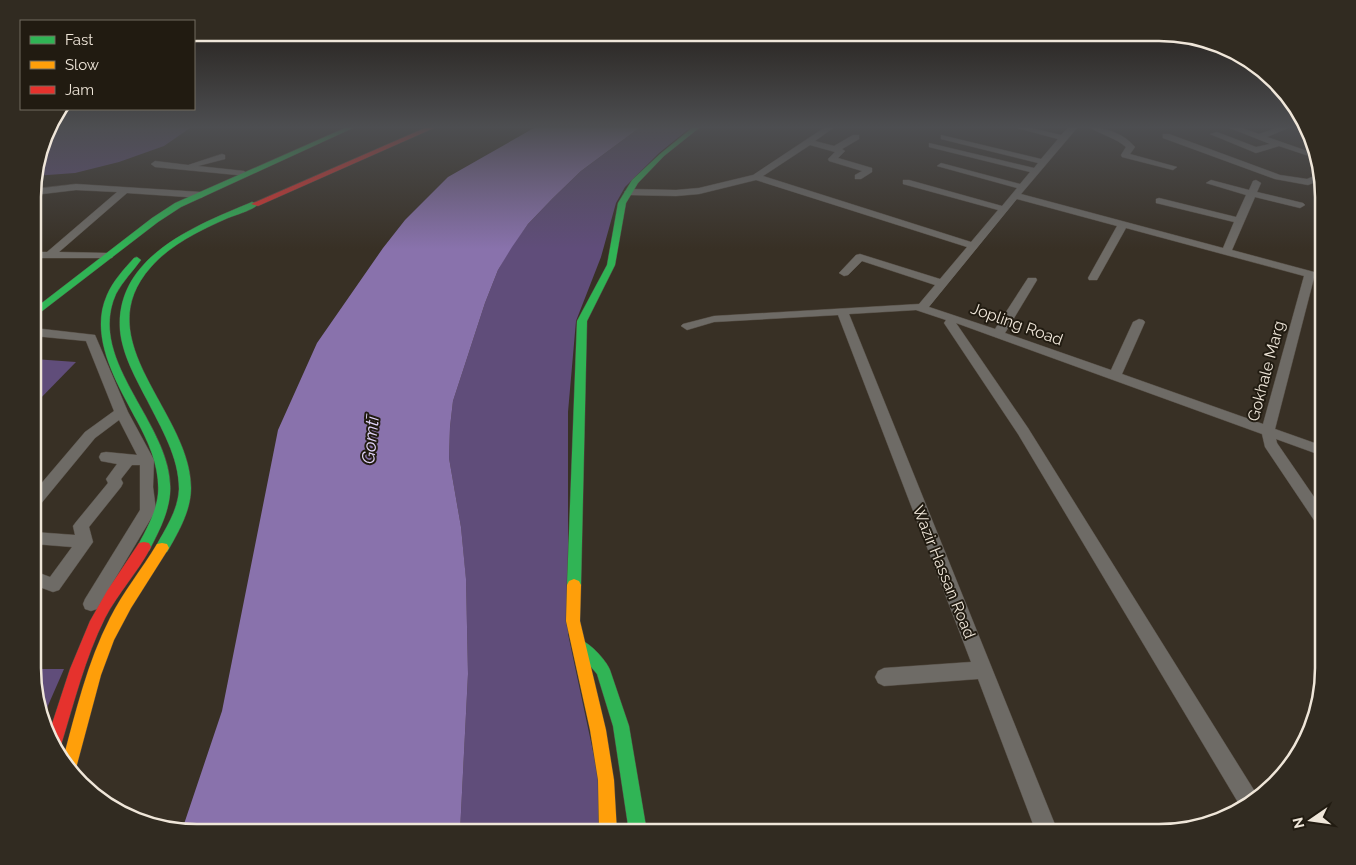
<svg xmlns="http://www.w3.org/2000/svg" width="1356" height="865" font-family="Raleway,sans-serif">
  <rect width="100%" height="100%" fill="#383025"/>
  <g fill="#604d7a">
    <polygon points="49,128 190,128 164,146 119,162 75,173 34,176"/>
    <polygon points="639,128 690,128 659,153 625,187 616,203 601,257 576,321 568,412 568,634 597,770 604,832 460,832 468,674 466,580 461,527 449,458 450,427 453,401 485,303 498,270 511,247 528,224 553,198 581,171"/>
    <polygon points="34,359 76,362 34,405"/>
    <polygon points="34,669 64,669 43,717 34,689"/>
  </g>
  <polygon fill="#8972ac" points="534,128 639,128 581,171 553,198 528,224 512,247 498,270 485,303 453,401 450,427 449,458 461,527 466,579 468,674 460,832 197,832 182,830 222,711 278,430 317,343 383,248 405,220 448,177"/>
  <g fill="none" stroke-linecap="round" stroke-linejoin="round">
    <g stroke="#544c43" stroke-width="1">
      <g id="street">
        <path d="M 824,128 L 833,128 L 815,141 L 834,146 L 853,135 L 859,135 L 859,139 L 842,149 L 845,151 L 838,158 L 872,168 L 872,172 L 861,179 L 855,179 L 855,175 L 862,171 L 829,161 L 828,159 L 835,152 L 810,145 L 763,176 L 971,242 L 998,210 L 903,184 L 903,180 L 909,180 L 1002,206 L 1017,188 L 937,166 L 941,163 L 1020,184 L 1030,172 L 929,147 L 929,143 L 1034,168 L 1038,163 L 941,139 L 941,135 L 1041,159 L 1058,139 L 1017,128 L 1031,128 L 1061,135 L 1068,128 L 1077,128 L 1021,194 L 1223,248 L 1234,222 L 1156,203 L 1156,199 L 1159,198 L 1236,217 L 1246,195 L 1206,183 L 1211,180 L 1249,190 L 1253,181 L 1256,180 L 1261,183 L 1257,192 L 1303,203 L 1305,205 L 1300,208 L 1255,197 L 1232,250 L 1314,272 L 1315,274 L 1275,429 L 1323,446 L 1323,456 L 1276,439 L 1277,443 L 1323,510 L 1323,528 L 1318,526 L 1265,447 L 1262,434 L 956,323 L 1028,428 L 1257,795 L 1242,809 L 1018,434 L 944,323 L 946,320 L 916,310 L 849,314 L 1058,832 L 1036,832 L 978,679 L 884,686 L 878,683 L 875,677 L 878,671 L 884,668 L 971,662 L 838,315 L 714,322 L 687,330 L 681,326 L 683,324 L 714,316 L 919,304 L 935,285 L 862,261 L 848,275 L 844,276 L 839,273 L 856,255 L 860,254 L 940,279 L 967,247 L 756,180 L 699,194 L 676,196 L 629,195 L 624,192 L 629,189 L 676,190 L 699,188 L 753,175 ZM 1017,199 L 1117,226 L 1088,278 L 1089,280 L 1097,280 L 1126,228 L 1304,276 L 1263,424 L 1122,374 L 1145,322 L 1143,320 L 1139,319 L 1133,322 L 1111,370 L 1005,333 L 1037,280 L 1036,278 L 1028,278 L 995,329 L 929,307 Z"/>
        <path d="M 1091,128 C 1108,128 1124,134 1135,147 L 1130,154 L 1177,167 L 1173,170 L 1122,157 L 1121,155 L 1126,147 C 1116,138 1102,135 1091,128 Z"/>
        <polygon points="1230,128 1242,128 1259,134 1276,128 1288,128 1267,137 1313,153 1315,158 1279,146 1256,153 1210,134 1217,132 1256,147 1270,144"/>
        <polygon points="1299,128 1305,128 1306,131 1300,130"/>
        <polygon points="1163,134 1169,134 1280,175 1307,179 1319,174 1321,180 1308,185 1275,179 1163,138"/>
        <polygon points="222,154 225,155 225,159 198,166 244,171 248,174 247,176 155,167 151,164 155,161 188,165"/>
        <polygon points="76,184 201,192 206,195 201,198 127,193 59,252 108,253 113,256 112,258 34,258 34,252 47,252 117,192 76,190 34,195 34,189"/>
        <polygon points="34,328 95,335 128,412 154,460 153,487 156,510 97,609 91,611 85,609 83,604 85,599 140,510 140,465 132,465 121,479 123,483 121,487 89,527 93,542 59,590 53,592 34,585 34,571 50,577 72,547 34,544 34,532 75,535 73,526 76,522 108,483 106,479 117,464 101,461 99,457 101,453 106,452 137,455 119,420 95,438 39,506 34,508 34,492 85,432 114,411 86,341 34,336"/>
      </g>
    </g>
    <g stroke="#544c43" stroke-width="1">
      <g id="fast">
        <polygon points="345,128 353,128 181,207 158,222 37,315 34,316 34,309 152,218 175,203"/>
        <polygon points="692,128 699,128 664,156 638,183 626,203 615,265 587,321 581,585 579,589 574,591 569,589 567,585 577,321 607,265 618,203 632,180 660,154"/>
        <path d="M 252,202 L 259,204 C 251,211 238,214 228,218 C 201,230 171,244 151,267 C 85,341 191,412 191,488 C 191,511 178,533 167,552 L 162,553 L 157,552 L 155,548 C 165,529 178,511 179,489 C 179,457 161,428 147,400 C 136,379 122,354 120,330 C 115,256 197,225 252,202 Z"/>
        <path d="M 137,257 L 141,260 C 133,271 123,281 116,294 C 85,363 176,426 170,494 C 168,515 158,533 149,551 L 144,552 L 139,551 L 137,547 C 146,530 156,513 158,494 C 160,468 149,443 137,421 C 118,385 88,337 107,295 C 113,281 124,269 134,258 Z"/>
        <path d="M 581,640 C 591,644 606,660 610,670 L 629,726 L 647,832 L 629,832 L 613,726 L 597,674 L 574,647 L 576,642 Z"/>
      </g>
    </g>
    <g stroke="#544c43" stroke-width="1">
      <g id="slow">
        <path d="M 162,543 L 167,544 L 169,548 L 131,608 L 114,640 L 101,675 L 75,772 L 63,759 C 76,711 87,663 110,618 C 123,592 142,569 157,544 Z"/>
        <polygon points="574,579 579,581 581,585 580,621 606,730 614,780 617,832 599,832 598,780 590,730 566,621 567,585 569,581"/>
      </g>
    </g>
    <g stroke="#544c43" stroke-width="1">
      <g id="jam">
        <polygon points="425,128 434,128 258,206 251,204"/>
        <path d="M 144,542 L 149,543 L 151,547 C 138,572 118,593 105,618 C 85,658 74,703 61,745 L 56,752 L 49,733 L 70,669 L 90,621 L 107,591 L 139,543 Z"/>
      </g>
    </g>
    <use href="#street" fill="#6e6b66" fill-rule="evenodd"/>
    <use href="#fast" fill="#30b455" fill-rule="evenodd"/>
    <use href="#slow" fill="#ff9f0a" fill-rule="evenodd"/>
    <use href="#jam" fill="#e5322d" fill-rule="evenodd"/>
  </g>
  <linearGradient id="sky" x2="0" y2="1"><stop stop-color="#1f1a14"/><stop offset="0.51" stop-color="#4d4e51"/><stop offset="1" stop-color="#4d4e51" stop-opacity="0"/></linearGradient>
  <rect width="1356" height="249" fill="url(#sky)"/>
  <g text-anchor="middle" dominant-baseline="central" stroke-width="4" stroke-linejoin="round" paint-order="stroke">
    <g font-size="16" fill="#efe6d9" stroke="#211b11">
      <text transform="translate(1017 324) rotate(20)">Jopling Road</text>
      <text transform="translate(1266 371) rotate(-75)">Gokhale Marg</text>
      <text transform="translate(944 572) rotate(68)">Wazir Hassan Road</text>
    </g>
    <g font-size="18" font-style="italic" fill="#e2d5fb" stroke="#211b11">
      <text transform="translate(370 440) rotate(-84)">Gomtī</text>
    </g>
  </g>
  <path d="M0 0H1356V865H0ZM197 41H1159A156 156 0 0 1 1315 197V668A156 156 0 0 1 1159 824H197A156 156 0 0 1 41 668V197A156 156 0 0 1 197 41Z" fill="#312b21" fill-rule="evenodd"/>
  <path fill="none" stroke="#efe6d9" stroke-width="2.5" d="M197 41H1159A156 156 0 0 1 1315 197V668A156 156 0 0 1 1159 824H197A156 156 0 0 1 41 668V197A156 156 0 0 1 197 41Z"/>
  <rect x="20" y="20" width="175" height="90" fill="#211b11" stroke="#736c61"/>
  <rect x="30" y="36" width="25" height="8" fill="#30b455" stroke="#736c61"/>
  <text x="65" y="45" font-size="15" fill="#efe6d9">Fast</text>
  <rect x="30" y="61" width="25" height="8" fill="#ff9f0a" stroke="#736c61"/>
  <text x="65" y="70" font-size="15" fill="#efe6d9">Slow</text>
  <rect x="30" y="86" width="25" height="8" fill="#e5322d" stroke="#736c61"/>
  <text x="65" y="95" font-size="15" fill="#efe6d9">Jam</text>
  <g transform="translate(1311 820) rotate(257)" stroke="#211b11" stroke-width="4" paint-order="stroke">
  <path d="M0-4L9 19L0 12L-9 19Z" fill="#efe6d9"/>
  <text y="-8" font-size="14" font-weight="bold" text-anchor="middle" fill="#efe6d9">N</text>
  </g>
</svg>
